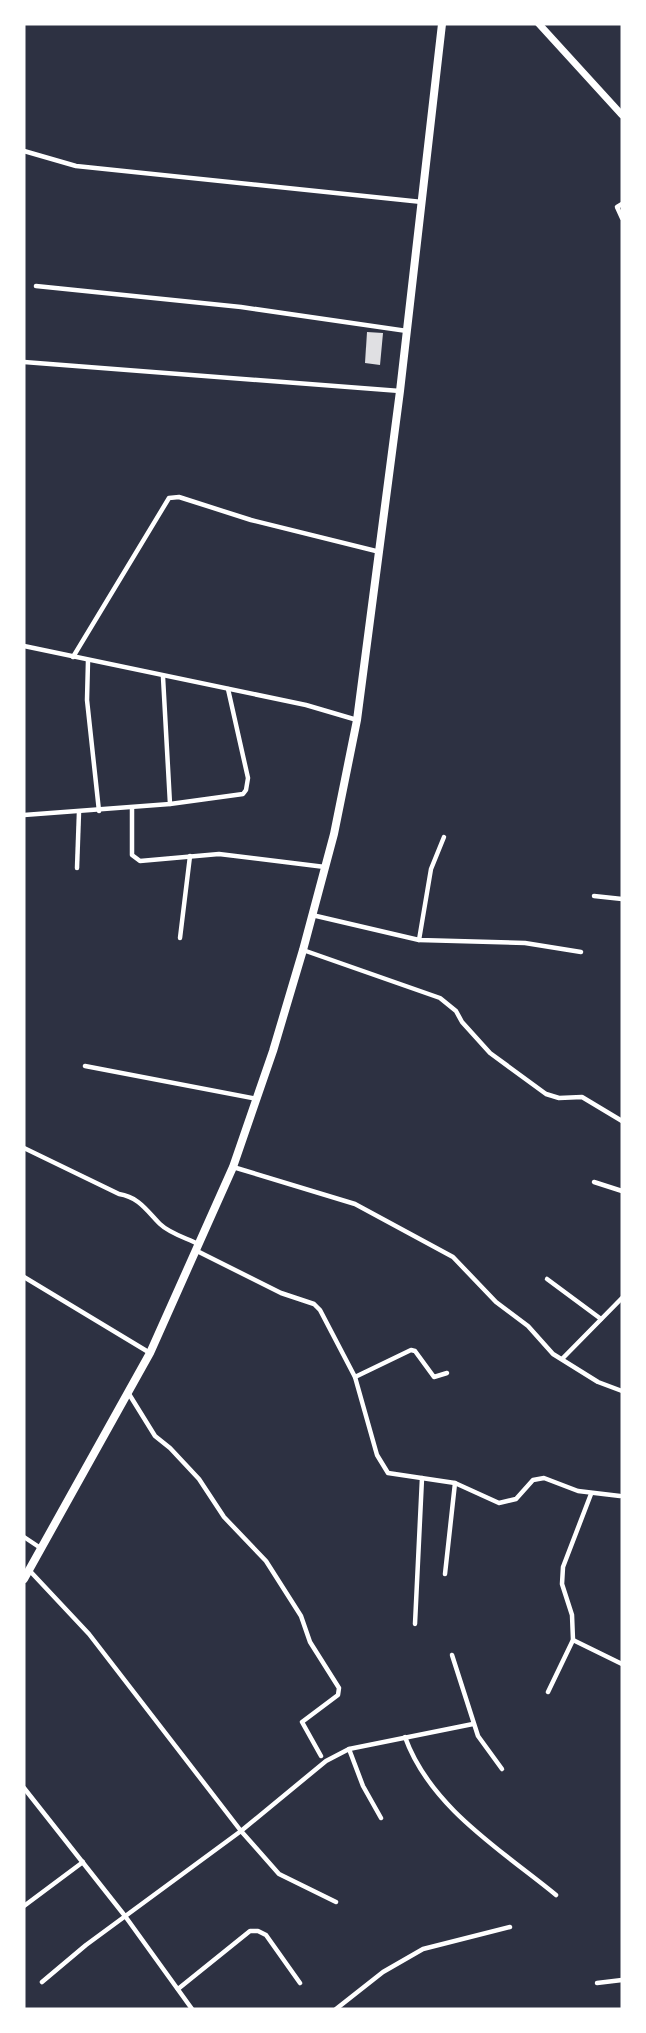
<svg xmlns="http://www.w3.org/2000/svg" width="646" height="2033" font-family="'Open Sans',sans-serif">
  <rect width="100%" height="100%" fill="#2d3142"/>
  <polygon fill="#e0e0e3" points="367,332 383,333 380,365 365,363"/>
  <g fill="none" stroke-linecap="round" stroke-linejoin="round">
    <g stroke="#fff" stroke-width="4.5">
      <polyline points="24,151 76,166 422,202"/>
      <polyline points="622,204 617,207 622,218"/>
      <polyline points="36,286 241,307 407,331"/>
      <polyline points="24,362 400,391"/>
      <polyline points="24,646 306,705 357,720"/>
      <polyline points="73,657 169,498 179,497 251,520 380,552"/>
      <polyline points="88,661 87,700 99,811"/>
      <polyline points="163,677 170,804"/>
      <polyline points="132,808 132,855 140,861 219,854 325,867"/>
      <polyline points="24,815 170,804 243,794 246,790 248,778 228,689"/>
      <polyline points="77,868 79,812"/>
      <polyline points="594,896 622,899"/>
      <polyline points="312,915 419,940 525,943 581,952"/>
      <polyline points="180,938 190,856"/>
      <polyline points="419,940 431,869 444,837"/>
      <polyline points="303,950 440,998 456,1011 462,1022 490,1053 546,1094 559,1098 582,1097 622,1121"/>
      <polyline points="85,1066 257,1099"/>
      <path d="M 24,1148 L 119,1194 C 139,1197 147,1211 160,1224 C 169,1233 186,1238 198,1244"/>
      <polyline points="233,1167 355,1204 453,1257 496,1302 528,1326 553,1354 598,1382 622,1391"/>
      <polyline points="594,1182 622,1191"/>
      <polyline points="195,1250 281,1293 314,1304 320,1310 355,1377 377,1455 388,1473 455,1483 499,1503 516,1499 533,1480 544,1478 578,1491 620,1496"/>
      <polyline points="24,1277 150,1353"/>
      <polyline points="547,1279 601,1319"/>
      <polyline points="562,1359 622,1298"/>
      <polyline points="355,1377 411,1350 415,1351 434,1377 447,1373"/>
      <polyline points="129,1394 155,1436 170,1448 199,1479 224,1517 266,1561 301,1616 310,1642 339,1688 338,1695 302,1722 321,1756"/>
      <polyline points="24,1537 42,1549"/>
      <polyline points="29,1570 89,1634 241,1831 279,1874 336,1902"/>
      <polyline points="445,1574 455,1483"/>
      <polyline points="415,1624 422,1478"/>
      <polyline points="573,1640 622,1664"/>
      <polyline points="452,1655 478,1736 502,1769"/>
      <polyline points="548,1692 573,1640 572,1615 562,1584 563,1567 591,1494"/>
      <path d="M 405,1737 C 430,1807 501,1850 556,1895"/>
      <polyline points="349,1749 363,1786 381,1818"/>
      <polyline points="24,1788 125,1916 192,2009"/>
      <polyline points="24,1906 83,1862"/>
      <polyline points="42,1982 86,1945 241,1831 326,1761 349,1749 473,1724"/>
      <polyline points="597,1983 622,1980"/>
      <polyline points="178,1989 250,1931 258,1931 266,1935 300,1983"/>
      <polyline points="336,2009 383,1972 423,1949 510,1927"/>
    </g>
    <polyline stroke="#fff" stroke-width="7" points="539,24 622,115"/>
    <polyline stroke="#fff" stroke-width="8" points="24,1579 150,1353 233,1167 273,1051 303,950 334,834 357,720 400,391 442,24"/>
  </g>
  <rect width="646" height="2033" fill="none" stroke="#ffffff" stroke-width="51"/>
</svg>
